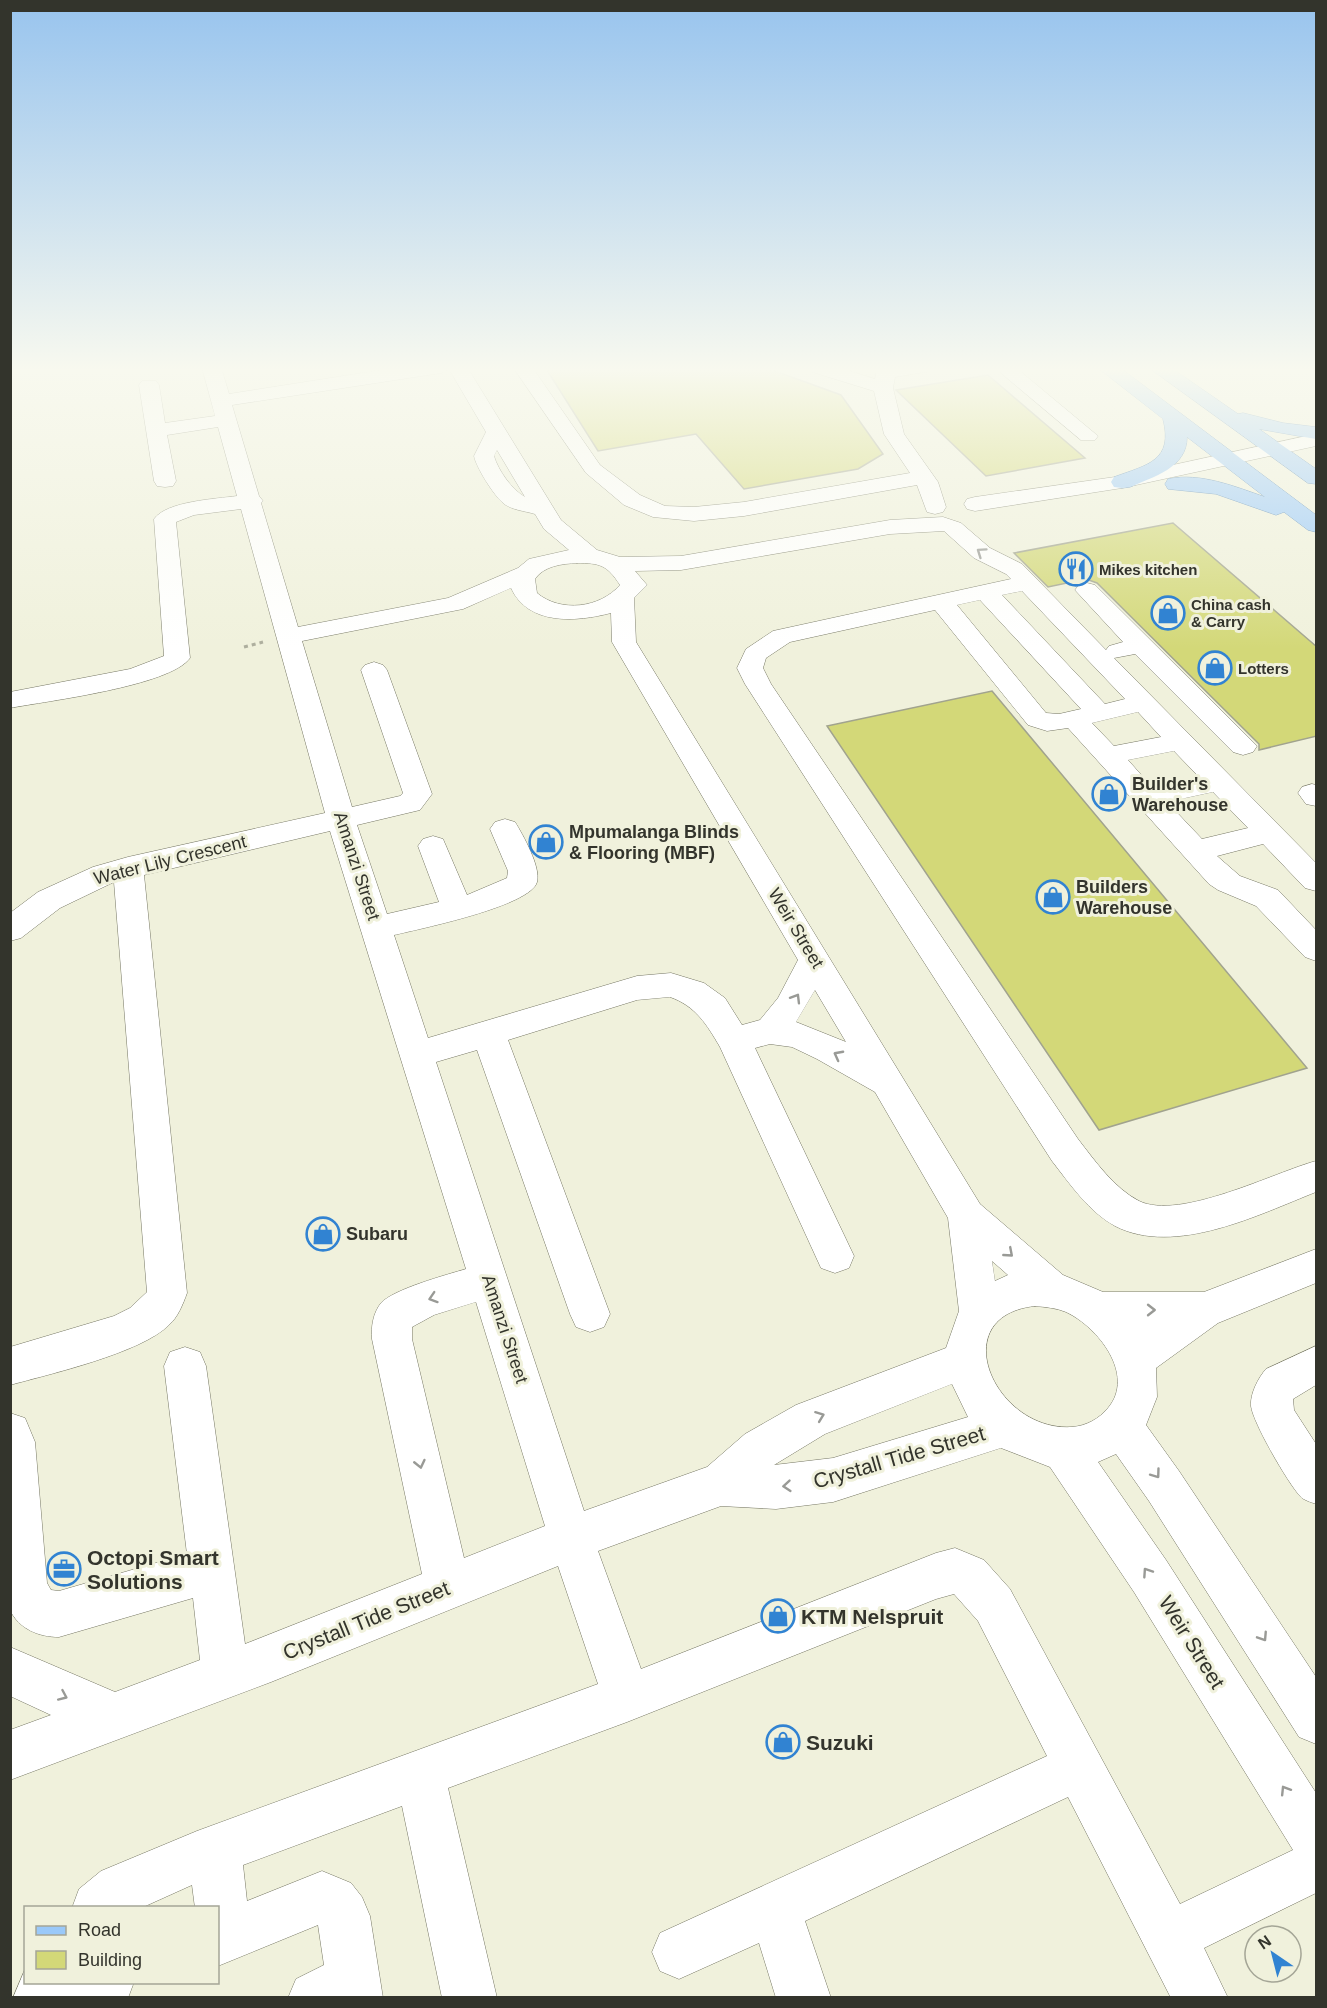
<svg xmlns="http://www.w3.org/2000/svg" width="1327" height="2008" font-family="Arial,sans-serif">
  <rect width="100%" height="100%" fill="#f0f1dc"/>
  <g fill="#d3d878" stroke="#a1a38e" stroke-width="1.5">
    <polygon points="545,367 764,367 841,395 883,454 858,469 744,489 696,434 598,451"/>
    <polygon points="988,375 1085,458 986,476 896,390"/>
    <polygon points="1173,523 1317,647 1317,736 1259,750 1259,744 1097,583 1086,579 1048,587 1014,553"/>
    <polygon points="992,691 1307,1068 1099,1130 827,726"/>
  </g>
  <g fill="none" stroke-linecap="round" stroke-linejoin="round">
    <g stroke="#767764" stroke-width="1">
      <g id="minor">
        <path d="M 202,367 L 221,367 L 229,394 L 401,367 L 467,367 L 561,520 L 597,550 L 620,557 L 681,556 L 890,520 L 943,517 L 961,523 L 990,548 L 1022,564 L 1106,650 L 1109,646 L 1123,642 L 1075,590 L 1079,585 L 1087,583 L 1095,585 L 1257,746 L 1253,752 L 1243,755 L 1233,752 L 1135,654 L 1114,658 L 1316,863 L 1316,891 L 1305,888 L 1263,844 L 1217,856 L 1240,876 L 1278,890 L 1316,930 L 1316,961 L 1305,957 L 1256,906 L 1218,890 L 1209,884 L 1068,728 L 1047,731 L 1028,725 L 935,610 L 790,642 L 766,658 L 763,668 L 771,684 L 1078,1139 C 1095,1161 1114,1188 1139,1201 C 1180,1221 1275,1172 1316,1161 L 1316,1192 C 1260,1214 1175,1257 1115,1226 C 1089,1212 1070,1184 1052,1161 L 745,684 L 737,668 L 746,649 L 773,631 L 1011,579 L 1006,574 L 974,558 L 944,531 L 890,534 L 681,570 L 635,571 L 647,585 L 634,598 L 636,642 L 980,1204 L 1063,1275 L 1103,1292 L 1204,1292 L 1316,1249 L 1316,1283 L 1218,1323 L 1156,1368 L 1157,1397 L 1146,1425 L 1179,1471 L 1316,1677 L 1316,1744 L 1299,1737 L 1149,1501 L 1116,1454 L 1098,1462 L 1166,1560 L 1316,1793 L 1316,1893 L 1204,1948 L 1228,1998 L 1171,1998 L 1068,1797 L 805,1921 L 831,1998 L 776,1998 L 759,1943 L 679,1979 L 660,1971 L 652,1952 L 660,1933 L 1047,1756 L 978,1621 L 954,1594 L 936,1599 L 627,1722 L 448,1788 L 497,1998 L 442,1998 L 402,1806 L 243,1865 L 247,1901 L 322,1871 L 351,1883 L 362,1897 L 370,1916 L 383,1998 L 288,1998 L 296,1979 L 324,1965 L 318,1925 L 218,1966 L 218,1908 L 195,1908 L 192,1885 L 141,1908 L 72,1908 L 79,1889 L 101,1871 L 197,1831 L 598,1684 L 558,1566 L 271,1682 L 10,1780 L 10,1730 L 51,1715 L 10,1696 L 10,1647 L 115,1692 L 200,1660 L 193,1598 L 59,1637 C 39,1637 19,1629 10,1610 L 10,1413 L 25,1418 L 35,1442 L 47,1583 L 51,1590 L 59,1591 L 187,1554 L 164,1366 L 170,1352 L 185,1347 L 200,1352 L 206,1366 L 245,1644 L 422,1574 L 372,1339 C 371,1327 373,1313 381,1303 C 394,1289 446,1275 466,1269 L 330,831 L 144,875 L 187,1293 C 183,1304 178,1317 169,1325 C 141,1353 50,1374 10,1385 L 10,1347 L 114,1316 L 130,1308 L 147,1292 L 114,882 L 60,908 L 21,938 L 10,941 L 10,913 L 38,892 L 93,867 L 128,857 L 325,813 L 241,509 L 194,515 L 176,522 L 190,658 C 170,686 47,701 10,708 L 10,692 L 130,669 L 164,656 L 154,519 C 167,501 216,499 237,496 L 218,427 L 167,435 L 176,481 L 173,486 L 165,487 L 157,486 L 154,481 L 139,385 L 142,381 L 156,381 L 159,385 L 165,423 L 215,416 ZM 449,369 L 486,432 L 474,456 C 476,467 493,494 502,502 C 510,510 525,511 535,514 L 544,529 L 569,550 L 529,559 L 518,568 L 448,598 L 298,627 L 261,503 L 263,501 L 259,496 L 232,405 L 441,373 ZM 497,450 L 525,497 C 512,490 498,470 494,456 ZM 577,563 C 600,563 607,565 620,585 C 600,608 561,613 537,593 L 535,579 C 544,566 561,564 577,563 ZM 511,588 C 528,626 577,622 611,613 L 612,642 L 798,960 L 778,998 L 760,1020 L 742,1025 L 725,998 L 704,983 L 671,973 L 637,976 L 428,1038 L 394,935 C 419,929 531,906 537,882 C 541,867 523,835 515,822 L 505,819 L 495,822 L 490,829 L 508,871 L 507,878 L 467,895 L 443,839 L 433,836 L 423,839 L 418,846 L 439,902 L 387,914 L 357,825 L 420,810 L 432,794 L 387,670 L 383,665 L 374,662 L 365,665 L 361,670 L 403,793 L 400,796 L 352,807 L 302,641 L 463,609 ZM 1022,591 L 1125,699 L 1105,704 L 1002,595 ZM 980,600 L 1081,709 L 1059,714 L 1046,713 L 957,605 ZM 1138,712 L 1161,737 L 1114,746 L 1092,723 ZM 1174,751 L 1199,777 L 1152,787 L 1128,760 ZM 1213,792 L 1248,828 L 1202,839 L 1167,802 ZM 815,990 L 846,1042 L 796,1022 ZM 670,997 C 696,1006 707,1025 720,1047 L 821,1268 L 835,1273 L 849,1268 L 854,1256 L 755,1048 L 770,1044 L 792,1047 L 817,1059 L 875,1092 L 948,1218 L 959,1311 L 946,1348 L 796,1405 L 745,1434 L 707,1467 L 584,1511 L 436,1062 L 477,1050 L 570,1314 L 576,1327 L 590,1332 L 604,1327 L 610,1314 L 508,1040 L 637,1000 ZM 992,1261 L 1008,1275 L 995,1281 ZM 476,1302 L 545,1526 L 464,1558 L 412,1339 L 412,1327 L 434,1315 ZM 1035,1306 C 1045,1307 1057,1308 1066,1312 C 1098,1327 1136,1375 1108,1408 C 1099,1419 1086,1426 1072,1427 C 995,1432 943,1316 1035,1306 ZM 952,1384 L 968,1417 L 833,1458 L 774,1465 L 825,1434 ZM 1001,1448 L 1050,1467 L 1134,1592 L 1293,1850 L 1180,1904 L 1010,1589 L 984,1560 L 955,1548 L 936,1553 L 641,1669 L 598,1551 L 721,1506 L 776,1509 L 833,1502 Z"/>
        <polygon points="513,367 532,367 600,465 640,495 665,506 694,507 744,502 910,473 884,434 874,391 809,371 807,367 837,367 875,379 877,367 933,367 931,371 895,377 893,388 904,434 938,482 946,507 943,512 935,514 927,512 917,485 744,516 694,521 653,517 624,505 586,473"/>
        <polygon points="994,367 1015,367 1098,436 1095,440 1081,440"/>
        <polygon points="1316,434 1316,446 1122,488 975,511 967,509 964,504 967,499 975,497 1122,476"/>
        <polygon points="1312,784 1316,785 1316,806 1306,804 1298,793 1302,787"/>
        <path d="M 1316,1346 L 1316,1385 L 1293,1399 L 1294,1410 L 1316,1444 L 1316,1504 C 1311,1502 1303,1500 1300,1496 C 1288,1483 1253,1423 1251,1406 C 1250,1394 1258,1378 1266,1369 Z"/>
        <polygon points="26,1967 26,1982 134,1982 128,1998 13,1998"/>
      </g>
    </g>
    <g stroke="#4a7daf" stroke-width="1">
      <g id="major">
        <path d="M 1097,367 L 1119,367 L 1316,515 L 1316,532 L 1308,530 L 1284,512 L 1276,515 L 1216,494 L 1168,489 L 1165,484 L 1168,479 C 1200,472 1236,487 1265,497 L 1187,437 C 1187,468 1153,477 1130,487 L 1122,488 L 1114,487 L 1111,482 L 1114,477 C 1147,465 1174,461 1163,419 Z"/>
        <polygon points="1148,367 1170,367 1238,414 1243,413 1283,423 1316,427 1316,439 1259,429 1316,469 1316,484 1308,483"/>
      </g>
    </g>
    <polyline stroke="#adae9d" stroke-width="3" stroke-dasharray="4 4" stroke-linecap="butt" points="244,647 263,642"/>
    <use href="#minor" fill="#fff" fill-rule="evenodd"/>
    <use href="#major" fill="#9ac9f9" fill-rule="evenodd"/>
  </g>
  <defs><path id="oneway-chevron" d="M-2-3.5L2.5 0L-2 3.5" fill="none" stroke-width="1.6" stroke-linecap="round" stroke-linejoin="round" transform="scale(1.5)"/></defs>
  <g stroke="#999a96">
    <use href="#oneway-chevron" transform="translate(981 552) rotate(-145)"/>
    <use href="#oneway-chevron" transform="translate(796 998) rotate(-59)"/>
    <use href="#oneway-chevron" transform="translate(838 1055) rotate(-152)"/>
    <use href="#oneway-chevron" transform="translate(1009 1253) rotate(41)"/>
    <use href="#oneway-chevron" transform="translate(433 1298) rotate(162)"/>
    <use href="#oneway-chevron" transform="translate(1151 1310)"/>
    <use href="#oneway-chevron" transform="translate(820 1416) rotate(-21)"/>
    <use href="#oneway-chevron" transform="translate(420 1464) rotate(77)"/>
    <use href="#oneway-chevron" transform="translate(1156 1474) rotate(54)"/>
    <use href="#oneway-chevron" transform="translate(787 1486) rotate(175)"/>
    <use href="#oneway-chevron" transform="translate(1147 1572) rotate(-124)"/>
    <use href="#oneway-chevron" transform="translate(1263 1637) rotate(57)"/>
    <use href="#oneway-chevron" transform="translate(63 1696) rotate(24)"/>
    <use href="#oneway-chevron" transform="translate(1285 1790) rotate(-122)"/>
  </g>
  <linearGradient id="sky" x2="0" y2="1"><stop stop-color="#98c4ee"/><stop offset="0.57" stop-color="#f8f9ef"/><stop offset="1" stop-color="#f8f9ef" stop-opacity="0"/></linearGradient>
  <rect width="1327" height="649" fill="url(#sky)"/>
  <defs>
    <g id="restaurant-ring" transform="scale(1.725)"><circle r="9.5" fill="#f0f1dc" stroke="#3183d2" stroke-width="1.5"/><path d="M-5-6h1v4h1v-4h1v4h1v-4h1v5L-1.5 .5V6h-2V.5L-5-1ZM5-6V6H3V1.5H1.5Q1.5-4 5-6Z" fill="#3183d2"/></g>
    <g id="shop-ring" transform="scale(1.725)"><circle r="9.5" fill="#f0f1dc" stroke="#3183d2" stroke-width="1.5"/><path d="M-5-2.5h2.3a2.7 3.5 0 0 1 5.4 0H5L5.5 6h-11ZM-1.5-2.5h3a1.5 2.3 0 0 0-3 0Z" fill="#3183d2"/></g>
    <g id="office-ring" transform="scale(1.725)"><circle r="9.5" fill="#f0f1dc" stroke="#3183d2" stroke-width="1.5"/><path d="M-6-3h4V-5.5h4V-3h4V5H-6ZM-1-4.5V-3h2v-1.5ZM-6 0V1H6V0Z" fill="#3183d2"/></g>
  </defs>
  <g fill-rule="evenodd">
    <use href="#restaurant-ring" x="1076" y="569"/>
    <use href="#shop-ring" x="1168" y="613"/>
    <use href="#shop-ring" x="1215" y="668"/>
    <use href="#shop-ring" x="1109" y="794"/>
    <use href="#shop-ring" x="546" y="842"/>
    <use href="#shop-ring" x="1053" y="897"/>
    <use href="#shop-ring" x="323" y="1234"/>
    <use href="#office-ring" x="64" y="1569"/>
    <use href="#shop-ring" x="778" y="1616"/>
    <use href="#shop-ring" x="783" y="1742"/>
  </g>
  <g text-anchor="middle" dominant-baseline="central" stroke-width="6" stroke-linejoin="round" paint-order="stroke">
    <g font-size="15" font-weight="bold" fill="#33342c" stroke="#f0f1dc" text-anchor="start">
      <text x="1099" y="569">Mikes kitchen</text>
      <text x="1191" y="604">China cash<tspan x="1191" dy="17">&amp; Carry</tspan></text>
      <text x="1238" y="668">Lotters</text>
    </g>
    <g font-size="18" font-weight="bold" fill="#33342c" stroke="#f0f1dc" text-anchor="start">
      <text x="1132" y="784">Builder's<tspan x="1132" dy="21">Warehouse</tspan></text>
      <text x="569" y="832">Mpumalanga Blinds<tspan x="569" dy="21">&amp; Flooring (MBF)</tspan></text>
      <text x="1076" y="887">Builders<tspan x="1076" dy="21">Warehouse</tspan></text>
      <text x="346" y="1234">Subaru</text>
    </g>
    <g font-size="18" fill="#33342c" stroke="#f0f1dc">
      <text transform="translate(170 860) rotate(-14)">Water Lily Crescent</text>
      <text transform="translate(357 866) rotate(72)">Amanzi Street</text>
      <text transform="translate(796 928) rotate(59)">Weir Street</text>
      <text transform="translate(505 1329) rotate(72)">Amanzi Street</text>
    </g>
    <g font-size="21" fill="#33342c" stroke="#f0f1dc">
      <text transform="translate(899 1457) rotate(-16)">Crystall Tide Street</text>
      <text transform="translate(366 1620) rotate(-22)">Crystall Tide Street</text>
      <text transform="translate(1192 1642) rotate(58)">Weir Street</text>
    </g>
    <g font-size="21" font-weight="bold" fill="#33342c" stroke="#f0f1dc" text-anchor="start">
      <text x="87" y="1557">Octopi Smart<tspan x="87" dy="24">Solutions</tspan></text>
      <text x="801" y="1616">KTM Nelspruit</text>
      <text x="806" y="1742">Suzuki</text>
    </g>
  </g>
  <rect width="1327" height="2008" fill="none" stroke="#33342c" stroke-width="24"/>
  <rect x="24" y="1906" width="195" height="78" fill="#f0f1dc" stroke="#a4a596" stroke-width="1.5"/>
  <rect x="36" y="1926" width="30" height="9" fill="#9ac9f9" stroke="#a4a596" stroke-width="1.5"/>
  <text x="78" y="1936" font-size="18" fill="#33342c">Road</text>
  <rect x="36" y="1951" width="30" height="18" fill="#d3d878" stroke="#a4a596" stroke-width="1.5"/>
  <text x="78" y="1966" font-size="18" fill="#33342c">Building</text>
  <g transform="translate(1273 1954) rotate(325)"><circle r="28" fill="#f0f1dc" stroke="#a4a596" stroke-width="1.5"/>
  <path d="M0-4.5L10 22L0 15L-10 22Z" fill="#3183d2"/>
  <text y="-9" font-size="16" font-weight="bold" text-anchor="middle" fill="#33342c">N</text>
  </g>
</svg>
